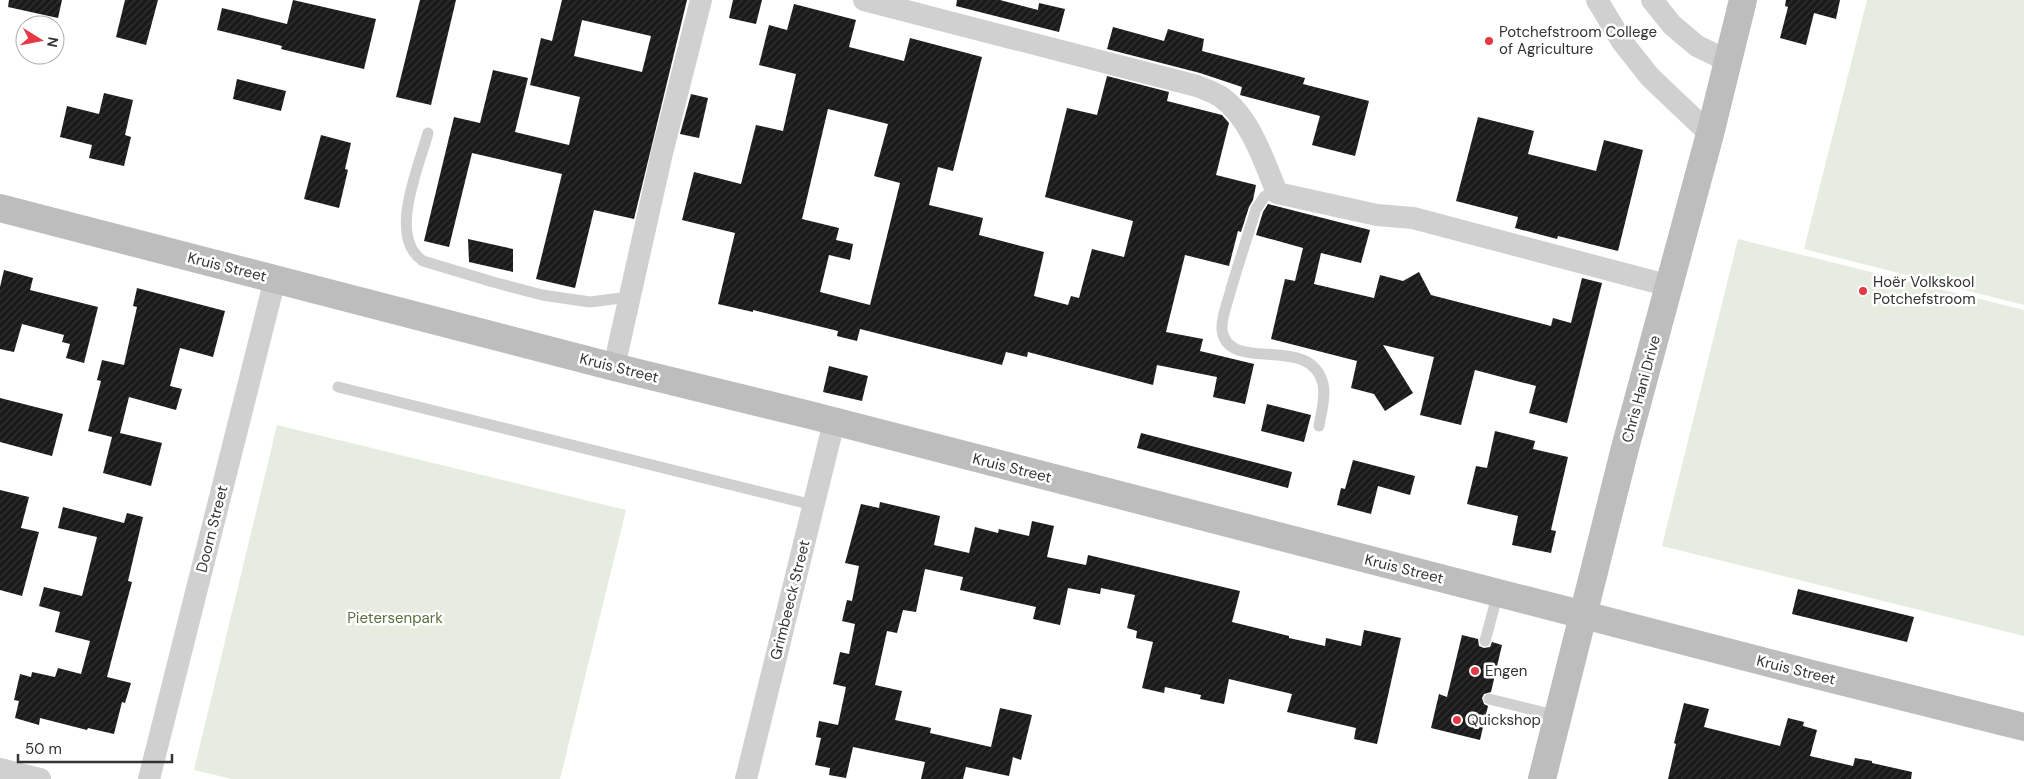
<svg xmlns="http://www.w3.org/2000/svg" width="2024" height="779" font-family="'DM Sans',sans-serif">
  <defs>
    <pattern id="building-hatch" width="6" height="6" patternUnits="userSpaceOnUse" patternTransform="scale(1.25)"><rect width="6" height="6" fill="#1a1a1a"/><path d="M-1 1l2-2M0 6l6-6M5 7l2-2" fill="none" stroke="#333"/></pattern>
  </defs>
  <rect width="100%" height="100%" fill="#fff"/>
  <g fill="#e6ecdf">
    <polygon points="1867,0 2024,0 2024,305 1804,249"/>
    <polygon points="1738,239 2024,310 2024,636 1662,546"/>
    <polygon points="277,425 626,510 560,779 232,779 194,770"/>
  </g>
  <g fill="url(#building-hatch)" fill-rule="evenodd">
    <polygon points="9,0 62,0 58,18 8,7"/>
    <polygon points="125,0 158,0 146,45 116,37"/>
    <polygon points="293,0 376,19 364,69 281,49 282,46 217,30 222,8 287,24"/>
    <polygon points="420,0 456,0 431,105 396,97"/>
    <path d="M 562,0 L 687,0 L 634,219 L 594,210 L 575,288 L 536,279 L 562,174 L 472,153 L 449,247 L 424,241 L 454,117 L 480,123 L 493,70 L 528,78 L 515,132 L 569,145 L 580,97 L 530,85 L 541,38 L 552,41 ZM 582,20 L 651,36 L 642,72 L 574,56 Z"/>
    <polygon points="733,0 762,0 756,24 729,18"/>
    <polygon points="957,0 1000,0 1038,10 1039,3 1065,9 1059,32 956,6"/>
    <polygon points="1786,0 1840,0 1836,19 1814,13 1806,45 1780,38 1788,7 1785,6"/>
    <path d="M 794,4 L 856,20 L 849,47 L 904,61 L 910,38 L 982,57 L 953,171 L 938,167 L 929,205 L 983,218 L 979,235 L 1044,252 L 1034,296 L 1068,305 L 1071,296 L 1079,298 L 1092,249 L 1124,257 L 1133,221 L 1045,197 L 1067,108 L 1097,115 L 1107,76 L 1169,92 L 1167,101 L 1222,115 L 1229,123 L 1216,175 L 1256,185 L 1253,200 L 1249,207 L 1241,232 L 1238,231 L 1229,266 L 1185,255 L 1166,332 L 1203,339 L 1200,351 L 1254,364 L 1245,404 L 1213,397 L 1217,377 L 1157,365 L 1153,385 L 1028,352 L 1027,357 L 1006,352 L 1002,365 L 860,329 L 857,341 L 837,336 L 838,331 L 753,310 L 753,312 L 718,304 L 735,233 L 682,220 L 694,172 L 741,184 L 756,125 L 783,131 L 796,74 L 759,65 L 769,25 L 787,30 ZM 828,109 L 888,124 L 874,176 L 900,183 L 870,305 L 820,292 L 829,255 L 850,260 L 853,244 L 836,240 L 839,228 L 802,219 Z"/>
    <polygon points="1113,27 1164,41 1168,29 1204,39 1202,51 1305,78 1303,84 1369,101 1355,156 1312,145 1320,116 1240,95 1242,87 1200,73 1107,49"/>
    <polygon points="237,79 286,91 281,111 233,99"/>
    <polygon points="104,93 133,100 125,135 131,137 124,166 89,158 92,145 60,137 67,106 99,114"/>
    <polygon points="691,94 708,98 699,138 680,134"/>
    <polygon points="1478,117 1534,131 1528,154 1596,171 1604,140 1643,150 1618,251 1558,236 1557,239 1515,228 1518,217 1456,201"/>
    <polygon points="321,135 351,143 345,169 348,170 339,208 304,199"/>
    <polygon points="1268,204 1370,230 1361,263 1321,253 1314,284 1374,298 1380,275 1403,281 1419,272 1431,295 1551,326 1553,318 1571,323 1582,278 1602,283 1567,423 1529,413 1536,386 1475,370 1461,425 1420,415 1434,357 1383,345 1413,393 1385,411 1374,394 1351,388 1357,361 1271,339 1285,279 1295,281 1303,248 1256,235 1263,212"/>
    <polygon points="468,239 513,249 513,272 469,262"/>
    <polygon points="4,270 33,278 30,290 98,307 84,363 66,358 70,344 62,342 64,335 22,324 14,352 0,349 0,287"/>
    <polygon points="137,288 225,311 213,357 180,348 170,386 182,389 176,410 129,397 120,433 162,443 151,486 103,473 112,437 88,431 101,381 97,380 102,360 124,365 137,307 133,306"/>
    <polygon points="829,366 868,376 862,401 823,392"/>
    <polygon points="0,398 63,414 52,456 0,442"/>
    <polygon points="1267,404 1311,415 1304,442 1261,431"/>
    <polygon points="1495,431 1535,441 1533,449 1568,457 1551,530 1556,531 1551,553 1512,545 1518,516 1467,504 1476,466 1487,468"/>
    <polygon points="1141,433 1292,472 1288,488 1137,448"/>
    <polygon points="1353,460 1415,476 1410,495 1378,486 1371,514 1337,505 1341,488 1345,489"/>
    <polygon points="0,490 29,497 21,528 39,532 22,596 0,590"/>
    <polygon points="880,502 940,516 934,545 969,553 975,527 998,533 999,529 1029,536 1032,521 1054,526 1047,557 1086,565 1088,555 1240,591 1232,622 1289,636 1289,638 1325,646 1326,638 1361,646 1364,630 1401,638 1377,744 1354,739 1356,728 1287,712 1292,694 1229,679 1224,704 1200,699 1201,695 1165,687 1164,693 1142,688 1153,642 1136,638 1137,631 1127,628 1135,595 1101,588 1100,594 1068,588 1060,625 1033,619 1036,607 960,590 963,577 925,569 916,612 903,610 897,633 887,631 875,685 902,691 895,720 931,728 930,733 991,747 1000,708 1032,715 1021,760 1013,757 1009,776 966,767 963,779 921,779 925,762 853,747 846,778 829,775 830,768 815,765 821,738 816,737 819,721 838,725 846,687 833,684 840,652 849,654 855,624 842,621 847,600 852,601 859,566 845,563 861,504 879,508"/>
    <polygon points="63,507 124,523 127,513 143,517 128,581 132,582 107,677 131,683 125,703 122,702 114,734 88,728 87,730 40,718 39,725 15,718 19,701 14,700 20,674 31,677 32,672 55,677 58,668 81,674 90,641 55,632 60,612 39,606 44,587 82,596 97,537 58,528"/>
    <polygon points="1798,589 1914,617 1907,642 1792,614"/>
    <polygon points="1462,635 1478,639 1479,646 1484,648 1490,647 1492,642 1502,645 1491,692 1484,694 1482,698 1484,704 1488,706 1480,740 1431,728 1439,694 1447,697"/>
    <polygon points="1684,703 1709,709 1704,727 1780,746 1788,718 1804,722 1803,726 1817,730 1810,756 1853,766 1855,758 1872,761 1872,763 1912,772 1911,779 1668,779 1676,744 1674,743"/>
  </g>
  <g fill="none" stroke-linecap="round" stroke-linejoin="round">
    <g stroke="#d0d0d0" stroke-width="11">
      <path d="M 428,133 C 419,167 387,237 423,261 L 493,282 L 542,295 L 590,302 L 629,297"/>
      <path d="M 1277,193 L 1265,196 L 1256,209 C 1248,235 1239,262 1231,289 C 1228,302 1221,317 1222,330 C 1228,375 1311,332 1323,384 C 1326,397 1321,413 1319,426"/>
      <polyline points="338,387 813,505"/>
      <polyline points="1485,641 1498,593"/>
      <polyline points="1489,699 1558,716"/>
    </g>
    <g stroke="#d0d0d0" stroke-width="22">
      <path d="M 864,0 L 1197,86 C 1204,89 1214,92 1221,97 C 1250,117 1264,161 1277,193 L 1377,215 L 1413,218 L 1670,286"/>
      <polyline points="1597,0 1623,43 1650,77 1710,134"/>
      <polyline points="1652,0 1672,25 1697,46 1728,61"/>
      <polyline points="614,367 662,153 701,0"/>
      <polyline points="0,769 40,779"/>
      <polyline points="149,779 275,279"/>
      <polyline points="746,779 834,422"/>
    </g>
    <g stroke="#bdbdbd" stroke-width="28">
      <polyline points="0,208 614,367 810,415 1808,673 2024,727"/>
      <polyline points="1542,779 1625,448 1710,134 1743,0"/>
    </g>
  </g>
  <g fill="#e63946" stroke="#fff" stroke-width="2">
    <circle cx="1489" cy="41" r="5"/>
    <circle cx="1863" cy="291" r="5"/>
    <circle cx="1475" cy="671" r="5"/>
    <circle cx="1457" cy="720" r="5"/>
  </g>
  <g text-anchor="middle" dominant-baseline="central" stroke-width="5" stroke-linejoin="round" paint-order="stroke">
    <g font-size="15" fill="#333" stroke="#fff" text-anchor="start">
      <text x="1499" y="32">Potchefstroom College<tspan x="1499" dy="17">of Agriculture</tspan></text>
      <text x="1873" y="282">Hoër Volkskool<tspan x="1873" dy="17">Potchefstroom</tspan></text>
      <text x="1485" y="671">Engen</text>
      <text x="1467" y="720">Quickshop</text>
    </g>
    <g font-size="15" fill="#333" stroke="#fff">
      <text transform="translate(227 267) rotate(14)">Kruis Street</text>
      <text transform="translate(619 368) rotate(14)">Kruis Street</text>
      <text transform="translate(1641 389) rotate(-75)">Chris Hani Drive</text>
      <text transform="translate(1012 468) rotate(14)">Kruis Street</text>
      <text transform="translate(212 529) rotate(-76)">Doorn Street</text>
      <text transform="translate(1404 569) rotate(14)">Kruis Street</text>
      <text transform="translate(790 600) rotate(-76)">Grimbeeck Street</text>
      <text transform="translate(1796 670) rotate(14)">Kruis Street</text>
    </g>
    <g font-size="15" fill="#56703f" stroke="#fff">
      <text x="395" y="618">Pietersenpark</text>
    </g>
  </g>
  <g transform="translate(40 40) rotate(100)"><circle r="24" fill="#ffffff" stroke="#adadad"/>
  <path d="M0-4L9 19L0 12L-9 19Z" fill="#e63946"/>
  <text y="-8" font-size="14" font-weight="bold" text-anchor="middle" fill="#333333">N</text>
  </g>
  <path d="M18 754v8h154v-8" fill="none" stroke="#333333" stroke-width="2.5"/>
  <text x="25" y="754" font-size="15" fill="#333333" stroke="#ffffff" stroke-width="4" paint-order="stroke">50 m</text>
</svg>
